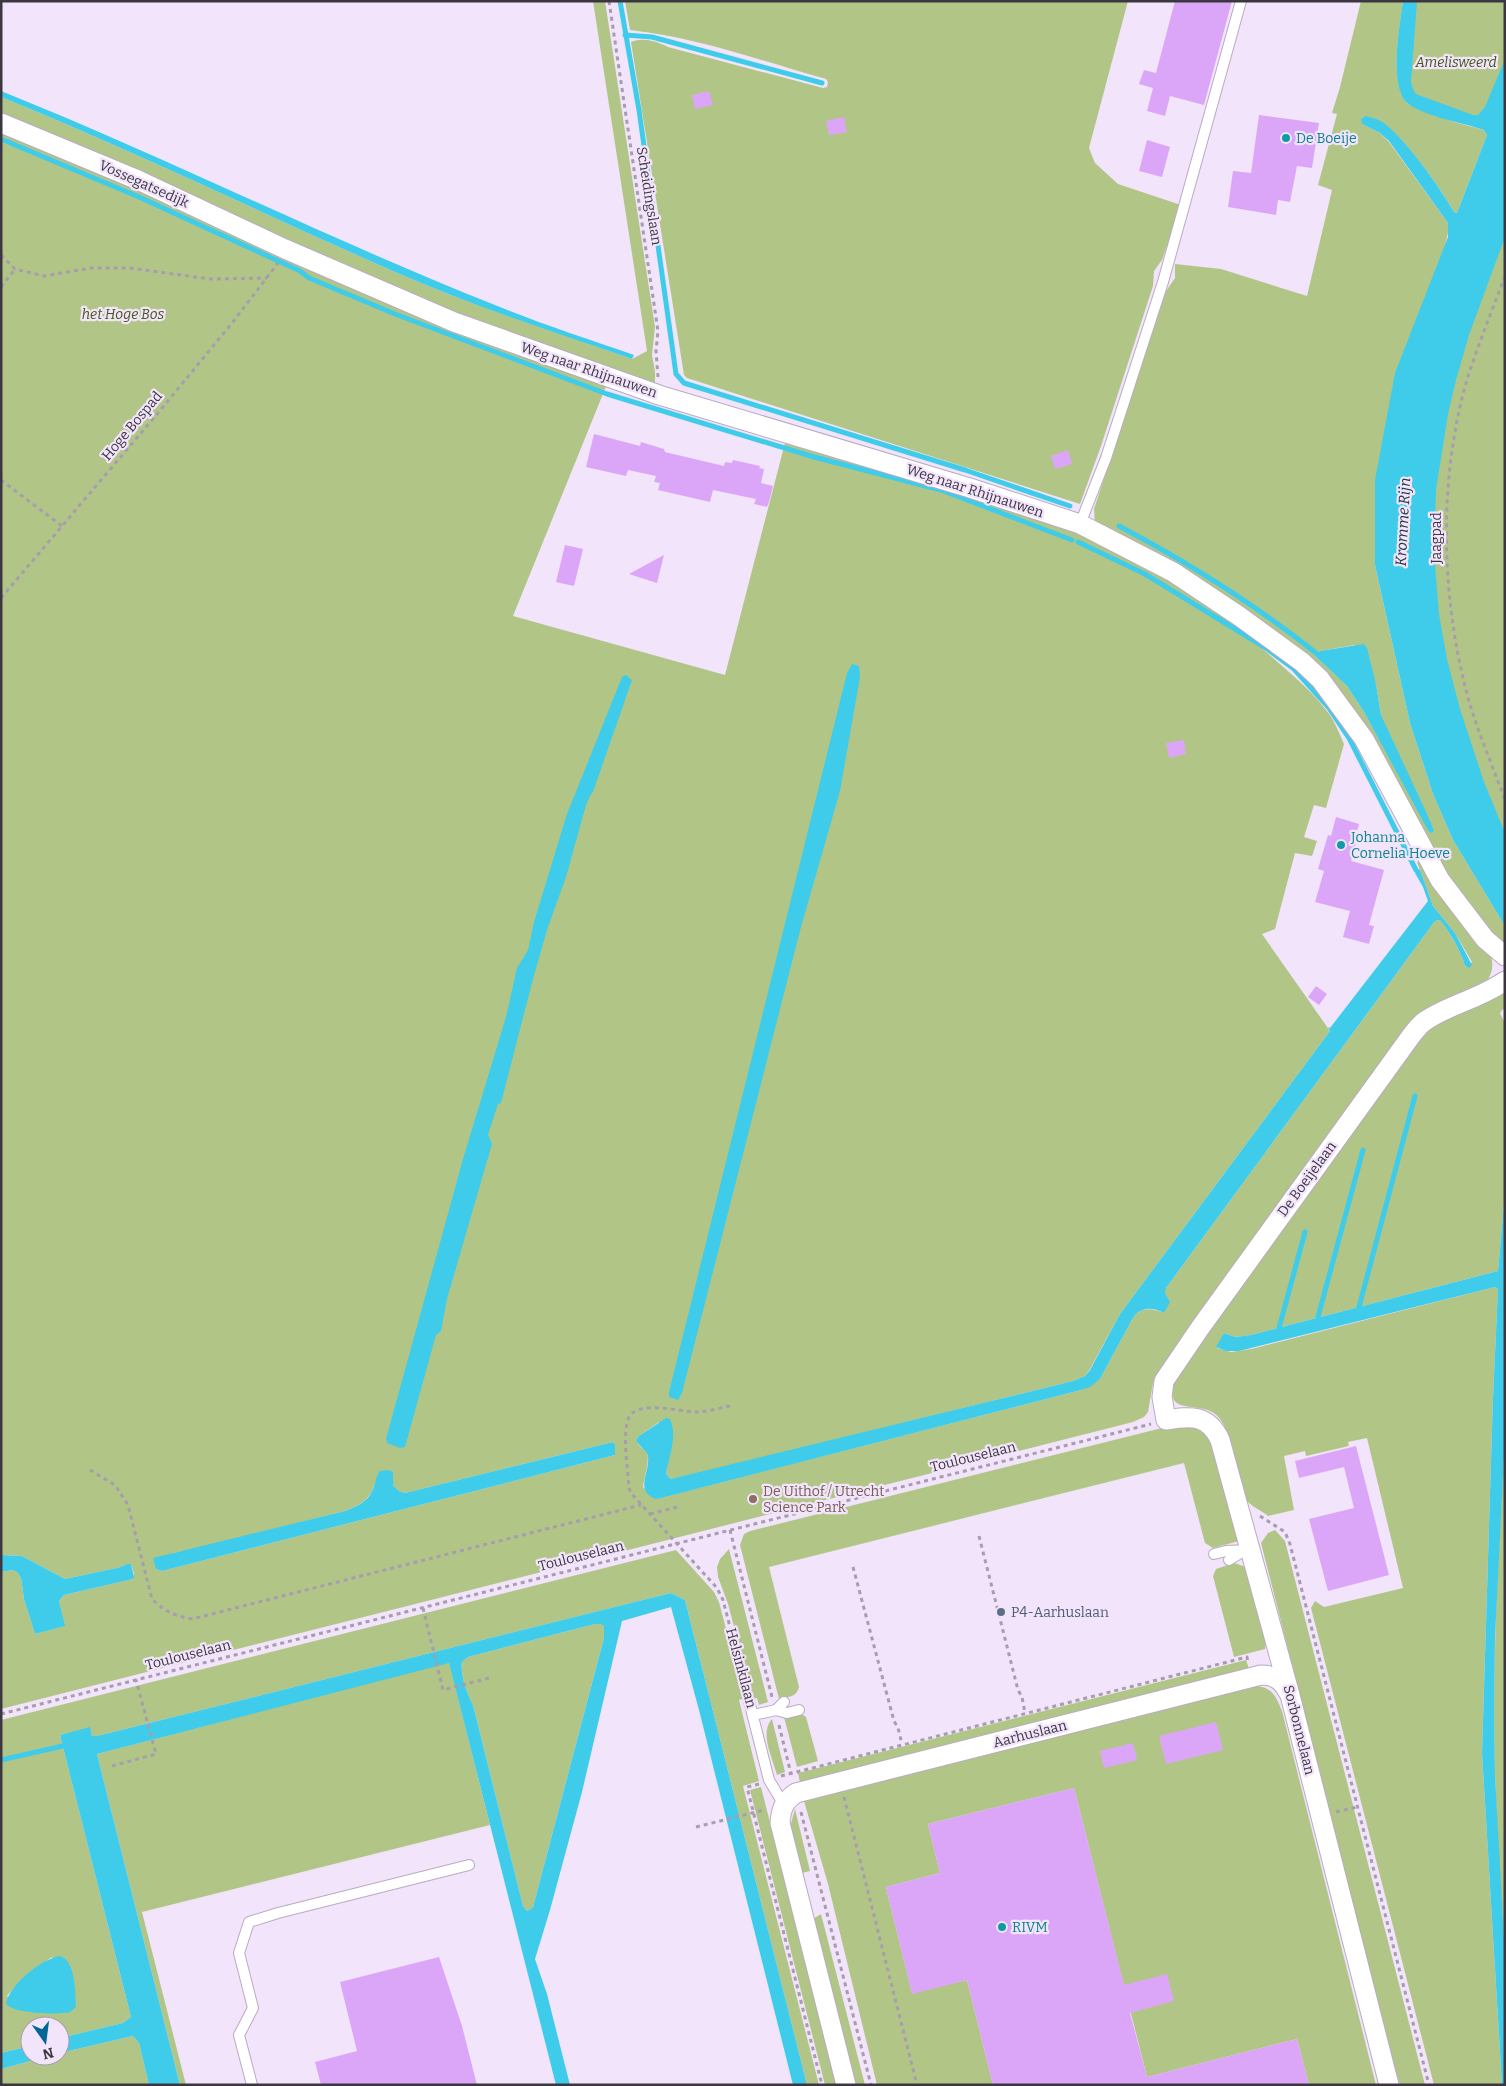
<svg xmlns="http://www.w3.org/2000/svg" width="1506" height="2086" font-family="Bitter,serif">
  <rect width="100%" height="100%" fill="#f2e4fb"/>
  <g fill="#b1c686" fill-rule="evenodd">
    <path d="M 593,1 L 605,1 L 655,327 L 652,355 L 655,371 L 655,384 L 423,304 L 1,114 L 1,97 C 134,151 263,214 395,272 C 472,306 553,331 632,359 L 647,351 Z"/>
    <path d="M 625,1 L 1128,1 L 1089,148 L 1095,163 L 1118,184 L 1181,205 L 1162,260 L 1154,271 L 1153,286 L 1101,446 L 1080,504 L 687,378 L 684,375 L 631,42 C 642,37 657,41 668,47 L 823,88 L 827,87 L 828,82 L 826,79 C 762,61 696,37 630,30 Z"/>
    <path d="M 1361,1 L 1403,1 C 1400,28 1388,83 1408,104 L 1454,122 L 1484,130 L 1487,135 L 1457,213 L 1454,212 C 1439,186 1400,129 1373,118 L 1362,124 L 1380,133 L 1389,142 L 1448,223 L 1449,228 L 1375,565 L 1410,723 L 1433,794 L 1453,840 L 1505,926 L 1505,950 L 1469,912 L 1345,701 L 1095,525 L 1094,509 L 1166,291 L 1175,278 L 1175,264 L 1221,269 L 1307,296 L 1332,190 L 1318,185 L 1337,114 L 1332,113 L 1340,87 ZM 1355,645 L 1376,684 L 1381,715 L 1389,738 L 1434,830 L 1423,818 L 1364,712 L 1347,686 L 1314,655 L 1320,651 Z"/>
    <polygon points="1411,1 1505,1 1505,132 1407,95"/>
    <path d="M 1,125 L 607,384 L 513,616 L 725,675 L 786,439 L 1102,540 L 1236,620 C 1262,654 1300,676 1326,710 C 1334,719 1339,733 1344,744 L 1326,808 L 1314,805 L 1304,837 L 1317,841 L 1312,856 L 1295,853 L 1275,929 L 1262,934 L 1330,1031 L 1120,1314 L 1090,1369 L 1085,1376 L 1073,1381 L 679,1478 L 671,1479 L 666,1474 L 667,1469 L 659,1422 L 639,1436 L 636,1440 C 639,1447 643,1448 647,1453 C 650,1459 644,1480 643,1487 L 656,1499 L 1081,1390 L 1100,1379 L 1134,1316 C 1143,1307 1152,1308 1164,1313 L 1167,1299 L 1164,1291 L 1166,1288 L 1435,921 L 1440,920 C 1451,934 1460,949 1465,966 L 1466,967 L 1472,962 L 1455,933 L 1433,906 L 1417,862 L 1423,863 L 1490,953 C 1494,964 1493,973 1486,982 L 1433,1007 L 1193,1324 L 1153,1383 L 1148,1412 L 1144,1417 L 1133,1422 L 1,1709 L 1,1572 L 12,1570 L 17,1572 L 21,1578 L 24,1599 L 35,1634 L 64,1626 L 59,1601 L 64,1595 L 133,1579 L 134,1574 L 131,1564 L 127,1564 L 121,1567 L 65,1579 L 22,1556 L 1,1555 ZM 613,1442 L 614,1443 L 615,1455 L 162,1571 L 156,1569 L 173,1553 L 194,1549 L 345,1511 C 358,1506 370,1500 374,1486 L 393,1475 L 393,1485 L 399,1491 L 405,1493 Z"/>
    <polygon points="1505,177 1505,871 1443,719 1424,412"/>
    <path d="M 1505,991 L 1505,1010 L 1503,1009 L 1500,1013 L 1505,1023 L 1505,1193 L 1498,1271 L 1251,1335 L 1235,1337 L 1224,1333 L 1217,1348 L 1231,1352 L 1251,1349 L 1495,1287 L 1498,1289 L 1493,1397 L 1482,1753 L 1502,2085 L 1434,2085 L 1311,1608 L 1315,1601 L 1324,1607 L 1403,1588 L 1367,1438 L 1348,1442 L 1349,1446 L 1306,1456 L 1305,1451 L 1284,1456 L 1294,1510 L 1268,1516 C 1262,1511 1251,1506 1246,1500 C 1243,1497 1243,1489 1242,1485 C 1237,1468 1230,1432 1220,1419 C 1204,1396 1158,1422 1177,1376 L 1396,1066 L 1431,1025 Z"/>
    <path d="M 1182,1423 L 1209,1432 L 1239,1541 L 1213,1548 L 1205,1543 L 1184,1463 L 769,1567 L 799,1687 C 797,1697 788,1697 779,1699 L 740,1545 L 744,1534 L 750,1531 Z"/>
    <path d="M 1505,1436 L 1505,1956 C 1500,1875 1494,1794 1494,1713 C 1494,1621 1500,1528 1505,1436 Z"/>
    <polygon points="1275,1530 1285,1541 1425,2085 1400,2085 1390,2050 1261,1543 1268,1533"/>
    <polygon points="729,1549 768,1702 759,1705 757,1698 753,1699 728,1604 718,1577 717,1567 720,1559"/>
    <path d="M 676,1550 L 714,1592 L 719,1602 L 744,1698 L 739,1700 L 759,1781 L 743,1786 L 819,2085 L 807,2085 L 685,1600 L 671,1593 L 97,1736 L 92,1736 L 90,1728 L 60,1735 L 131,2017 L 123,2023 L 60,2038 L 60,2026 L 30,2026 L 30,2046 L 1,2053 L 1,1720 ZM 52,1957 L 65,2013 L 26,2011 L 7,1996 L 21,1980 Z"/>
    <polygon points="1234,1563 1246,1567 1266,1641 1265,1649 1234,1657 1213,1576 1216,1569"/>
    <path d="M 595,1624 L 600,1624 L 604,1626 L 604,1638 L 533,1907 L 527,1911 L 523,1906 L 473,1705 C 467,1694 460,1674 462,1662 L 468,1657 Z"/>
    <polygon points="1246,1660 1249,1669 800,1783 798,1773"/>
    <polygon points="449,1662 490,1825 142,1912 186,2085 180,2085 97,1754"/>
    <path d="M 1257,1686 C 1273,1688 1276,1697 1282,1711 L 1376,2085 L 1309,2085 L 1297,2039 L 1147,2077 L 1074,1788 L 928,1824 L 940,1873 L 886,1887 L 912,1993 L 967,1980 L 993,2085 L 877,2085 L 828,1884 L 804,1801 Z"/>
    <polygon points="800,1713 806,1717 818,1761 797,1767 784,1717"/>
    <path d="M 772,1719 L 785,1772 L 777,1775 C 773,1759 759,1733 772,1719 Z"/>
    <polygon points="761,1787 837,2085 825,2085 750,1790"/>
    <polygon points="795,1809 810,1871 802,1873 790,1827"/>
    <polygon points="821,1914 865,2085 854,2085 813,1919"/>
    <polygon points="133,2036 139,2043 149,2085 1,2085 1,2069 49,2056 60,2056 60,2053"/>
  </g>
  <g fill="#3eccea" fill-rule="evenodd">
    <path d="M 1403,1 L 1417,1 L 1411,82 L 1413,89 L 1416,94 L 1473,115 L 1478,115 L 1485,107 L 1505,59 L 1505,237 L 1469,335 L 1456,380 L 1448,414 L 1436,490 L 1434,552 L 1439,614 L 1447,659 L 1460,709 L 1484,782 L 1505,833 L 1505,926 L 1453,840 L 1433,794 L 1410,723 L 1375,565 L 1375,480 L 1395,373 L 1448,237 L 1448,223 L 1389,141 L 1380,133 L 1362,124 L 1361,119 L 1366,116 C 1372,118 1379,119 1384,123 C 1407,141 1439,186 1454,212 L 1457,213 L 1487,135 L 1484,130 C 1463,123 1428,117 1410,105 C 1387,91 1400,25 1403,1 Z"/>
    <path d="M 1,91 C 168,158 328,239 495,305 C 541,324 588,339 634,355 L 632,359 C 552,331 472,306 395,272 C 263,214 134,151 1,97 Z"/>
    <polygon points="1364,644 1367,648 1376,684 1381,715 1427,814 1434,830 1432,833 1429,832 1364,712 1347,686 1314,655 1320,651"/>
    <polygon points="852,664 859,666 860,677 840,791 801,927 682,1393 678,1400 669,1397 669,1392 847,673"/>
    <polygon points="626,675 632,680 593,792 591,794 586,805 566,877 547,930 533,979 501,1103 498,1104 488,1135 492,1144 447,1299 441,1331 436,1335 405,1447 400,1448 387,1443 386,1439 463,1159 506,1017 517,968 528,950 534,922 567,814 622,677"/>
    <path d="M 1417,869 L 1420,870 L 1433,906 L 1455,933 L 1472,965 L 1469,968 L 1465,966 C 1460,949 1451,934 1440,920 L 1435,921 L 1166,1288 L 1165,1293 L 1170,1302 L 1164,1313 C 1152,1307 1143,1307 1134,1316 L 1100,1379 L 1090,1387 L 1081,1390 L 661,1498 L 656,1499 C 634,1491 650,1473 648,1456 C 647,1450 639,1447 636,1440 L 639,1436 L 666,1418 L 670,1419 C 678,1438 669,1455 666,1474 L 671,1479 L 1073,1381 L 1085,1376 L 1090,1370 L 1120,1314 L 1330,1031 L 1328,1027 L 1330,1028 L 1428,901 L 1423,887 L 1415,873 Z"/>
    <polygon points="1505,1193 1505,1436 1495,1638 1494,1714 1495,1775 1505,1956 1505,2085 1502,2085 1482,1753 1493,1397 1498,1289 1495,1287 1239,1351 1226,1351 1216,1347 1224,1333 1235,1337 1251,1335 1498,1271"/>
    <path d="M 613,1442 L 615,1445 L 615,1455 L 162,1571 L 156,1569 L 153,1558 L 345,1511 C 355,1507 368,1502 372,1491 C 376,1484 375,1478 380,1471 L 389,1470 L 393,1472 L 393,1485 L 399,1491 L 405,1493 Z"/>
    <polygon points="1,1555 22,1556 65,1579 121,1567 127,1564 131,1564 134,1577 133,1579 64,1595 59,1601 65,1626 35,1634 24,1599 21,1578 17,1572 12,1570 1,1572"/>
    <path d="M 671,1593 L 685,1600 L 807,2085 L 793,2085 L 699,1710 L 671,1607 L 622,1621 L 582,1792 L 550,1910 L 535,1959 L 547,1994 L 570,2085 L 556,2085 L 449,1663 L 97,1754 L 180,2085 L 149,2085 L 139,2043 L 133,2036 L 60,2053 L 60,2038 L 123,2023 L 131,2017 L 60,1735 L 90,1727 L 92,1736 L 97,1736 ZM 595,1624 L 600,1624 L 604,1626 L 604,1638 L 533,1907 L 527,1911 L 523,1906 L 473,1705 C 467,1694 460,1674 462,1662 L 468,1657 Z"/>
    <path d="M 60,1956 C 76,1961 75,1992 76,2007 L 70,2012 C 57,2015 16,2014 6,2004 C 9,1985 41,1959 60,1956 Z"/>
    <polygon points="30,2046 30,2056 49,2056 1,2069 1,2053"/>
  </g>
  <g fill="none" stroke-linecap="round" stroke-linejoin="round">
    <g stroke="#3eccea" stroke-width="5">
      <polyline points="620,1 639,110 676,374 684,383 965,470 1070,506"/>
      <polyline points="625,35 652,37 822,83"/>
      <polyline points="1,139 139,197 300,271 309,278 395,314 607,394 814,457 941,490 1072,540"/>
      <path d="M 1119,526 C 1189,563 1253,603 1316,653"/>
      <polyline points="1078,542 1145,574 1266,648 1294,669 1329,708 1349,738 1416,870"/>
      <polyline points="1359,1307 1415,1096"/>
      <polyline points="1318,1317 1363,1150"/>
      <polyline points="1279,1328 1305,1232"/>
      <polyline points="1,1760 63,1746"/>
    </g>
  </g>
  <g fill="#dba6f7">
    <polygon points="1175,1 1232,1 1204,105 1170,96 1165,116 1147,111 1153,88 1139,84 1144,70 1156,73"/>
    <polygon points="709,91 713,105 695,109 692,95"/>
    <polygon points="1259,115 1319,123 1312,168 1297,166 1290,202 1278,200 1276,215 1228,207 1233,171 1251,173"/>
    <polygon points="844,117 847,132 829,135 826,121"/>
    <polygon points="1147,140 1170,147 1162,177 1139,171"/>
    <polygon points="594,434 640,446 641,442 664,449 665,452 669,453 724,466 725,462 732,463 733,460 760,466 759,468 764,469 761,483 773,486 769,502 767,507 754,504 756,499 713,490 710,502 658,490 660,483 654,482 656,476 628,470 626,476 586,467"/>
    <polygon points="1068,450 1072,464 1055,469 1051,456"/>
    <polygon points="565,545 583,549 574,586 556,582"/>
    <polygon points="664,555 657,583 629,574"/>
    <polygon points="1184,740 1186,754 1169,758 1166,743"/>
    <polygon points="1336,817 1359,824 1356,835 1358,836 1351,861 1384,870 1369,925 1374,926 1369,944 1343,937 1350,911 1315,902 1324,871 1318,869 1328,835 1331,836"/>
    <polygon points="1316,986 1327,994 1319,1005 1308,997"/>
    <polygon points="1356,1446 1389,1575 1328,1591 1309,1519 1354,1508 1344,1467 1299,1478 1295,1461"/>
    <polygon points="1216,1722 1223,1750 1166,1764 1159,1736"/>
    <polygon points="1133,1743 1137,1760 1104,1768 1100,1751"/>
    <polygon points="1074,1788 1124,1985 1167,1974 1174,2001 1130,2013 1147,2077 1297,2039 1309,2085 993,2085 967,1980 912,1994 886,1887 940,1873 928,1824"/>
    <polygon points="439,1957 462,2026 477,2085 321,2085 315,2062 357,2051 340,1982"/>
  </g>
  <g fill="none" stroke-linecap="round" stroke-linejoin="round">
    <g stroke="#b9abc1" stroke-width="12">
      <g id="service">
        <polyline points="1080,524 1106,458 1163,282 1241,1"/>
        <polyline points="1214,1554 1226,1551 1250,1550"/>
        <polyline points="1229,1560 1242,1552"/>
        <polyline points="748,1697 769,1780 784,1805"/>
        <polyline points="776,1710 787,1713 799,1710"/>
        <polyline points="753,1715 776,1710 784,1702"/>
        <polyline points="252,2085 239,2035 253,2008 239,1953 249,1922 278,1913 469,1865"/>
      </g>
    </g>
    <g stroke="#b9abc1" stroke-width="21">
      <g id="minor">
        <polyline points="1,123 138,180 285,249 454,322 659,395 970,488 1080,524 1173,572 1239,616 1302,662 1320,679 1364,739 1440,880 1485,939 1505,956"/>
        <path d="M 846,2085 L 780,1823 C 781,1809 784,1801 796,1793 L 1261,1675 C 1274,1675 1282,1680 1288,1692"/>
        <path d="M 1389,2085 L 1290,1695 L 1220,1440 C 1208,1414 1191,1416 1166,1420 L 1162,1397 L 1164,1381 L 1200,1328 L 1411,1036 C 1415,1031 1419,1025 1425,1021 C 1448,1005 1479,999 1505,981"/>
      </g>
    </g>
    <g stroke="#a79dae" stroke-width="3" stroke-dasharray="4 4" stroke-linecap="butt">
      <polyline points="609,1 658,331 656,351 658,377"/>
      <polyline points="1,255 15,269 44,276 91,268 130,268 210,279 267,278"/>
      <path d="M 1505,276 C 1492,311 1477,347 1466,383 C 1438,483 1441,601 1469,701 C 1479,735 1493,767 1505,800"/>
      <polyline points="1,287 15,269"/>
      <polyline points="1,480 62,526"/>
      <polyline points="1,598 163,407 232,323 278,263"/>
      <path d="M 730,1406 C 719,1408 708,1412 696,1412 C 679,1412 631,1397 627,1423 C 623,1443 628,1468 629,1488 L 631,1493 L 717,1588 L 723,1600 L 745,1685"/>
      <path d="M 90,1470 L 115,1485 L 128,1505 L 152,1599 C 164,1611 175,1616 192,1619 L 641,1505"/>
      <polyline points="650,1514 681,1506"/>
      <polyline points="1260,1516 1285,1532 1290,1544 1429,2085"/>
      <polyline points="730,1530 772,1697"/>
      <polyline points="979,1536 1018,1690 1022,1697 1025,1713"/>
      <polyline points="853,1567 894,1721 898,1728 902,1744"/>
      <polyline points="423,1608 443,1690 489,1678"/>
      <polyline points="1,1714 1151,1424"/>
      <polyline points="779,1725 791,1774"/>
      <polyline points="112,1766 156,1754 136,1680"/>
      <polyline points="781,1776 1247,1657 1248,1662"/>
      <polyline points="759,1784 747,1787 822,2085"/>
      <polyline points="844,1797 917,2085"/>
      <polyline points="801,1812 871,2085"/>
      <polyline points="1336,1812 1357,1807"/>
      <polyline points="696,1827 764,1810"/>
    </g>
    <use href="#service" stroke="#fff" stroke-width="10"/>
    <use href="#minor" stroke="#fff" stroke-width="19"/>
  </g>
  <g fill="#0f9aa8" stroke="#f2e4fb" stroke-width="2">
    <circle cx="1286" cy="138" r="5"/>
    <circle cx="1341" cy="845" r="5"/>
    <circle cx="1002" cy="1927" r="5"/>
  </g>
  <circle fill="#8d6e63" stroke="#f2e4fb" stroke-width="2" cx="753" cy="1499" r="5"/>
  <circle fill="#5c6f8a" stroke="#f2e4fb" stroke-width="2" cx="1001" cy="1612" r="5"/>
  <g text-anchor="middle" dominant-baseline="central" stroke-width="4.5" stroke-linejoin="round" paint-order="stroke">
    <g font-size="14" font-style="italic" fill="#455715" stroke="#f2e4fb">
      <text x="1456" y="62">Amelisweerd</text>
      <text x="123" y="314">het Hoge Bos</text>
    </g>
    <g font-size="14" fill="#0d838f" stroke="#f2e4fb" text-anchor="start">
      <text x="1296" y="138">De Boeije</text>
      <text x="1351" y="837">Johanna<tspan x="1351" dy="16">Cornelia Hoeve</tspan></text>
      <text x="1012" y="1927">RIVM</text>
    </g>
    <g font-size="14" fill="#3b363f" stroke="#f2e4fb">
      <text transform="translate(144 184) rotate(24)">Vossegatsedijk</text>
      <text transform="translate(649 196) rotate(81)">Scheidingslaan</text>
      <text transform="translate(589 370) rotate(19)">Weg naar Rhijnauwen</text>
      <text transform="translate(132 426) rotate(-50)">Hoge Bospad</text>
      <text transform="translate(975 491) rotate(18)">Weg naar Rhijnauwen</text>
      <text transform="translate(1436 538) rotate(-90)">Jaagpad</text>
      <text transform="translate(1307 1179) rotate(-54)">De Boeijelaan</text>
      <text transform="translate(973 1457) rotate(-14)">Toulouselaan</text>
      <text transform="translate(581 1556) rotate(-14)">Toulouselaan</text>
      <text transform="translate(188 1655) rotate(-14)">Toulouselaan</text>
      <text transform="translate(741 1668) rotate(75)">Helsinkilaan</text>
      <text transform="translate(1299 1730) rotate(76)">Sorbonnelaan</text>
      <text transform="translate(1030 1734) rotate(-14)">Aarhuslaan</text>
    </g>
    <g font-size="14" fill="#785e54" stroke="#f2e4fb" text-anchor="start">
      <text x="763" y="1491">De Uithof / Utrecht<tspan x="763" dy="16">Science Park</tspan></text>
    </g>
    <g font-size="14" fill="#4e5e75" stroke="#f2e4fb" text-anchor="start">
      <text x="1011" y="1612">P4-Aarhuslaan</text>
    </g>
    <g font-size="15" font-style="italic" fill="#21393f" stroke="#f2e4fb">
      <text transform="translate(1403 522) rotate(-87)">Kromme Rijn</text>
    </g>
  </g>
  <rect width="1506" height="2086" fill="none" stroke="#3b363f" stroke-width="5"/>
  <g transform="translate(45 2041) rotate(166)"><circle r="24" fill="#f2e4fb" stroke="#a99eb0"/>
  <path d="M0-4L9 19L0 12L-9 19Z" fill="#006795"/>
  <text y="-8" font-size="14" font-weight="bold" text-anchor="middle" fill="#3b363f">N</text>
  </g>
</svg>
